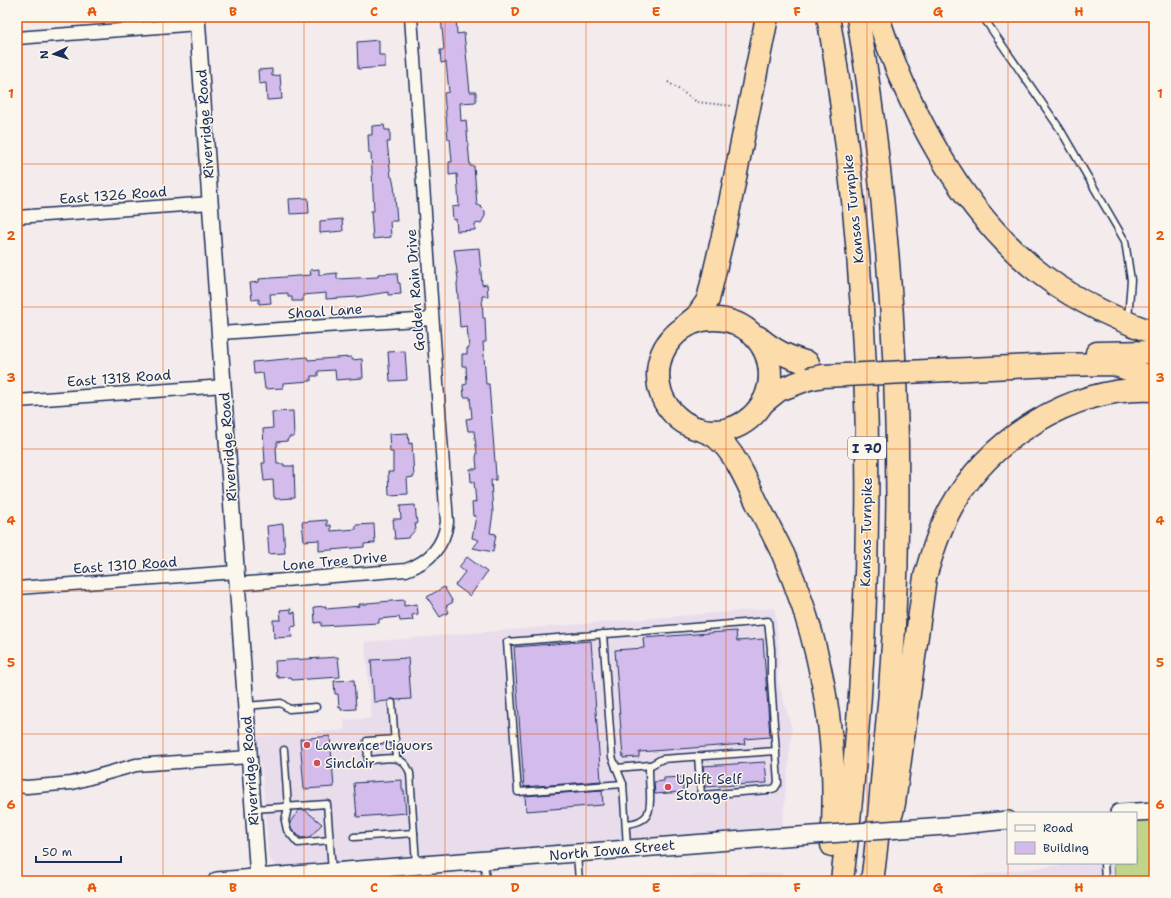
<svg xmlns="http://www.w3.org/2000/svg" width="1171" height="898" font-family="'Shantell Sans',sans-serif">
  <rect width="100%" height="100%" fill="#f3ebec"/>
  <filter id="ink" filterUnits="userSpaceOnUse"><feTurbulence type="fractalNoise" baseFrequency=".025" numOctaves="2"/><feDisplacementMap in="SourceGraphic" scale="8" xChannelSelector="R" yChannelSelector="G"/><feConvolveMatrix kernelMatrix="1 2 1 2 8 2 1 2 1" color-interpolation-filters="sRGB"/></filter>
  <g filter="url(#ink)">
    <g fill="#e9ddec">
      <polygon points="775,608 779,650 778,680 792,729 782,828 286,868 276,866 270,859 268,852 263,780 257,736 345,730 344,720 371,718 365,642"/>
      <polygon points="1078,863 1114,863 1115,881 942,881 942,879"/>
      <polygon points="782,873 781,881 557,881 599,878"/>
    </g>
    <polygon fill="#c0d58a" stroke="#6e8274" points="1154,820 1154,881 1115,881 1114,863 1136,863 1136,821"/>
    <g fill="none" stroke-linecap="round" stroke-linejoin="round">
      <polyline stroke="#5b91ae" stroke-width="3.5" points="1154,506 1152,515 1154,530"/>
    </g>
    <g fill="#d3bceb" stroke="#1b2f5e">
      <polygon points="441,17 456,17 457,34 464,33 470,92 476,92 476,102 460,103 461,121 466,120 470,166 474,166 477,205 479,205 485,211 485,216 481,223 475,224 475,230 457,231 456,219 453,220 452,207 459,206 457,174 449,175 449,162 452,162 450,139 448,139 444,93 449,92 446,62 441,63 440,50 444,50"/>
      <polygon points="379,40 379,55 385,55 385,67 358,69 357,42"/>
      <polygon points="272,69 272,76 280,75 282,99 267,100 266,83 259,84 258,70"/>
      <polygon points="384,125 385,130 390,130 390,142 387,142 391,177 392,177 394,185 397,221 390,221 391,237 373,239 371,211 374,211 371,153 369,153 368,135 372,135 372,126"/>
      <polygon points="308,198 309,213 290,214 289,199"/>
      <polygon points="342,219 343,231 320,233 320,221"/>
      <polygon points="479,248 482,285 487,284 488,296 482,296 483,318 485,318 486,342 483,342 486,384 489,384 496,475 496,480 491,480 493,513 490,533 496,534 493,552 473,548 479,540 472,538 476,516 473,516 472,503 476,502 474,482 471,482 470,469 477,469 476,458 477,453 474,431 468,431 466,419 472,418 470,397 464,397 463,385 467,384 466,366 462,366 462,354 467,354 467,348 469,348 467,326 460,327 457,284 458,279 454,250"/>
      <polygon points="319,269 319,275 337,273 337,279 378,277 378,274 397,273 398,283 400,283 401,294 388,295 388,292 357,297 326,299 326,293 303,295 303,301 292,301 292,297 288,297 288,293 270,294 271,303 259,304 259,299 252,300 250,283 259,282 259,279 311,275 310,270"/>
      <polygon points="405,351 407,380 390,381 388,352"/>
      <polygon points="307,357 308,360 350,357 352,358 352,360 362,359 363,378 336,380 335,370 318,371 318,376 311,376 311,381 283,383 283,388 265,389 263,373 254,374 253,362"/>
      <polygon points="293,411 294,437 289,437 287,441 277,442 277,447 276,447 277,464 284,464 284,466 294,466 295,498 275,499 275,497 274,497 273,480 264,481 262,463 265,463 263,429 273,428 272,412"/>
      <polygon points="408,433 409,444 412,443 414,477 407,478 408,494 389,495 388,472 393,472 393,452 390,452 389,434"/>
      <polygon points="415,505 417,524 415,524 416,529 408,538 395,539 393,519 401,519 400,506"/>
      <polygon points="327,520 327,526 331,525 331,531 356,529 356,525 374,524 375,543 364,544 364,547 319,551 319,540 304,541 302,522"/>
      <polygon points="283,524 285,553 269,554 267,526"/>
      <polygon points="467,557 487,572 470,596 455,585 465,572 459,567"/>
      <polygon points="444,587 453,602 446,606 449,612 440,617 427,597"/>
      <polygon points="404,600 404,606 417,604 418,614 412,615 413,620 400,621 399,617 379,619 379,623 321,626 321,622 315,623 314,607 326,606 326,609 349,607 360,606 359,604 367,604 367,603"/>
      <polygon points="291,609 291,613 295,612 296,626 291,627 292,637 274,638 273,620 281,620 280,610"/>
      <polygon points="736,631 737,641 763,639 770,737 744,739 745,744 639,752 639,757 623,758 615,650 644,648 643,638"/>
      <polygon points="591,641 601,781 524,787 514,647"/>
      <polygon points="338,657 340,677 292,680 291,677 278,678 278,676 276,676 275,661"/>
      <polygon points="408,658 411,699 396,700 392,699 388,701 374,702 371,660"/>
      <polygon points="354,680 356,709 341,710 341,707 339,708 338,694 335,694 334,681"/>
      <polygon points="330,736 334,787 304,789 300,739"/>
      <polygon points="765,762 767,783 705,787 703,766"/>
      <polygon points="683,777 683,792 655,794 654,782 664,781 664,778"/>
      <polygon points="402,780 402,790 404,790 406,813 357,817 354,783"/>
      <polygon points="602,790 603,805 526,811 525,796"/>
      <polygon points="299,810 305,810 322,824 310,837 301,838 291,828 290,822"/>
    </g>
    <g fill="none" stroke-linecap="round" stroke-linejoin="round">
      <g stroke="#1b2f5e" stroke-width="9">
        <g id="service">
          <polyline points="983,17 1060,129 1125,241 1131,280 1128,319"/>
          <polyline points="603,634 612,757 623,784 627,847"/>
          <polyline points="392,703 396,758"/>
          <polyline points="245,706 281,703 289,709 316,707"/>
          <path d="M 395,739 L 367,741 L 368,760 C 387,759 402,752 410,773 L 416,864"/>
          <polyline points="284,750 288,807 285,821 287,830 298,843 330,840"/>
          <polyline points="616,768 651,765 662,759 776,751"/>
          <polyline points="623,784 518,792 507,642 768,621 771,649 771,680 778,783 775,788 768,790 701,795 698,756"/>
          <polyline points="254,809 327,804 332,871"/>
          <path d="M 626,824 C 649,822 651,813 650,791 C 649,783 649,774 649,765"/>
          <polyline points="354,837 414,833"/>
          <polyline points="577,854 579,881"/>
          <polyline points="484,861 486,881"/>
          <polyline points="1104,863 1105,881"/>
        </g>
      </g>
      <g stroke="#1b2f5e" stroke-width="15">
        <g id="minor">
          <polyline points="17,38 198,24"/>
          <polyline points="17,217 211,203"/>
          <polyline points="220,333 432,319"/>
          <polyline points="17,401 224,386"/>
          <path d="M 237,584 L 406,570 C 429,562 444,546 447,522 L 411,17"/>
          <polyline points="17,588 236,572"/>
          <polyline points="17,786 27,787 72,783 136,765 249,757"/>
        </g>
      </g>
      <g stroke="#1b2f5e" stroke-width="18">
        <polyline id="tertiary" points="197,17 258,878"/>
      </g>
      <g stroke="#1b2f5e" stroke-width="20">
        <g id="secondary">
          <polyline points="1119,813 1154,811"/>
          <polyline points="960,825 1008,820"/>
          <polyline points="217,881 769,838"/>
        </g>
      </g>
      <g stroke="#1b2f5e" stroke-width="25">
        <g id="motorway">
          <path d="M 828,17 C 837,63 842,109 848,155 C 877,396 872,640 842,881"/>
          <path d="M 858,17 C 898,262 909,513 884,760 C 880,800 878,841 872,881"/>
          <path d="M 878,17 C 907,107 958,205 1032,267 C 1068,297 1110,317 1154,333"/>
          <circle cx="714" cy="375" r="56"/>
          <polyline points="686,325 697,316 708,300 726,223 767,17"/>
          <path d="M 758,337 C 774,351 788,357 808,363"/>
          <polyline points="1097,353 1154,352"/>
          <polyline points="948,370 1055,365 1113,364 1154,378"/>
          <polyline points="764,402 779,390 808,379"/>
          <path d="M 704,431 C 709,433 714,435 717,438 C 736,453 748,485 758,505 C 767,522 775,538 783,554 C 824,648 839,744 832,845"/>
          <path d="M 892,812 L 894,803 L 925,577 C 932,553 939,530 951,508 C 990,438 1072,386 1154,390"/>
        </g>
      </g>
      <polyline stroke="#1b2f5e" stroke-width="2" stroke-dasharray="1 3" stroke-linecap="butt" points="668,82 697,102 733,106"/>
      <use href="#service" stroke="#fbf7ec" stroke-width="6"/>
      <use href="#minor" stroke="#fbf7ec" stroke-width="12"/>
      <use href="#tertiary" stroke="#fbf7ec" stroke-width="15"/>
      <use href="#secondary" stroke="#fbf7ec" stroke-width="17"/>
      <use href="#motorway" stroke="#fddcac" stroke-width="22"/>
      <g stroke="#1b2f5e" stroke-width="20" stroke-linecap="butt">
        <polyline id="secondary-bridge" points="769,838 960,825"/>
      </g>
      <g stroke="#1b2f5e" stroke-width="25" stroke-linecap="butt">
        <polyline id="motorway-bridge" points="808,379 823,376 948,370"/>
      </g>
      <use href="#secondary-bridge" stroke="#fbf7ec" stroke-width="17"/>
      <use href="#motorway-bridge" stroke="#fddcac" stroke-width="22"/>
    </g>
  </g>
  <path fill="none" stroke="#e8590c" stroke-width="1" stroke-opacity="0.55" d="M 163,17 L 163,881M 304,17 L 304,881M 445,17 L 445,881M 586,17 L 586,881M 726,17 L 726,881M 867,17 L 867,881M 1008,17 L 1008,813M 17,164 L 1154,164M 17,307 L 1154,307M 17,449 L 1154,449M 17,591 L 1154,591M 17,734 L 1154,734M 1008,863 L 1008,881"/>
  <g fill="#d1495b" stroke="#fbf7ec" stroke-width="1.5">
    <circle cx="307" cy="745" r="4"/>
    <circle cx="317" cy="763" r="4"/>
    <circle cx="668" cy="787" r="4"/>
  </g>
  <g text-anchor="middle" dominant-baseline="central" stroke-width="3" stroke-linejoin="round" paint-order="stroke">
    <rect fill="#fbf7ec" stroke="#5e6b89" stroke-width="1" x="848" y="437" width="38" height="22" rx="3"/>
    <g font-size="13" font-weight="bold" fill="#1b2f5e">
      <text x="867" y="448">I 70</text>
    </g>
    <g font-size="14" fill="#1b2f5e" stroke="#fbf7ec">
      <text transform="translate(205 124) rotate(-94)">Riverridge Road</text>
      <text transform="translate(113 195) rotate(-4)">East 1326 Road</text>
      <text transform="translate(853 209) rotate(-96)">Kansas Turnpike</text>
      <text transform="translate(415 290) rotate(-94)">Golden Rain Drive</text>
      <text transform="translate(325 311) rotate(-4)">Shoal Lane</text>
      <text transform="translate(119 378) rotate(-4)">East 1318 Road</text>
      <text transform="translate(228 447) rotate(-94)">Riverridge Road</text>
      <text transform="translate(866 532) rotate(-89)">Kansas Turnpike</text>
      <text transform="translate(335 561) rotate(-5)">Lone Tree Drive</text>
      <text transform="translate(125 565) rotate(-4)">East 1310 Road</text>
      <text transform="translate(250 771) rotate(-94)">Riverridge Road</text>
      <text transform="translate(612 850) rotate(-5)">North Iowa Street</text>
    </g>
    <g font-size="14" fill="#1b2f5e" stroke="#fbf7ec" text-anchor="start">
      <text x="315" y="745">Lawrence Liquors</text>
      <text x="325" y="763">Sinclair</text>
      <text x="676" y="779">Uplift Self<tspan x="676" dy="16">Storage</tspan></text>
    </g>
  </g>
  <rect width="1171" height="898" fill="none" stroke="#fbf7ec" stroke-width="44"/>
  <rect x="1007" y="812" width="130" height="52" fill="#fbf7ec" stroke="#a1a7b3"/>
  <rect x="1015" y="825" width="20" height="6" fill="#fbf7ec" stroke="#a1a7b3"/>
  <text x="1043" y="832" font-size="12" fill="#1b2f5e">Road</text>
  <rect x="1015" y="842" width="20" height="12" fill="#d3bceb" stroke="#a1a7b3"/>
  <text x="1043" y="852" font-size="12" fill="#1b2f5e">Building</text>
  <g transform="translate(54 54) rotate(266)" stroke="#fbf7ec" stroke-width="3" paint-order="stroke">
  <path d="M0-3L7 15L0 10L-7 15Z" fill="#1b2f5e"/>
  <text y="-6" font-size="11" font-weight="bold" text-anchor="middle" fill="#1b2f5e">N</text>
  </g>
  <path d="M36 856v6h85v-6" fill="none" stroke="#1b2f5e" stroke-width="2"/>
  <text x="42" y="856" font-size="12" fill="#1b2f5e" stroke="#fbf7ec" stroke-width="3" paint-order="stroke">50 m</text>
  <rect x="22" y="22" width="1127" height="854" fill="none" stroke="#e8590c" stroke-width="1.5"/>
  <g font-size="13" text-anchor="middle" font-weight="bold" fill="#e8590c">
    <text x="92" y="16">A</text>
    <text x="233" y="16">B</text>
    <text x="374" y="16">C</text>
    <text x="515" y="16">D</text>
    <text x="656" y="16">E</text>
    <text x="797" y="16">F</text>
    <text x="938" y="16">G</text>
    <text x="1079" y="16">H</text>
    <text x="11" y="98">1</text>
    <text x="1160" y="98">1</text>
    <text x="11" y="240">2</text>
    <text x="1160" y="240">2</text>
    <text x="11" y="382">3</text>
    <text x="1160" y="382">3</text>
    <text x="11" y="525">4</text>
    <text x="1160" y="525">4</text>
    <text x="11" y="667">5</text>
    <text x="1160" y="667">5</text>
    <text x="11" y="809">6</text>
    <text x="1160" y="809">6</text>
    <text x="92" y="892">A</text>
    <text x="233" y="892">B</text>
    <text x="374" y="892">C</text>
    <text x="515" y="892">D</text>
    <text x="656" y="892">E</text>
    <text x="797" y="892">F</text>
    <text x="938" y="892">G</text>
    <text x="1079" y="892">H</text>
  </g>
</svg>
